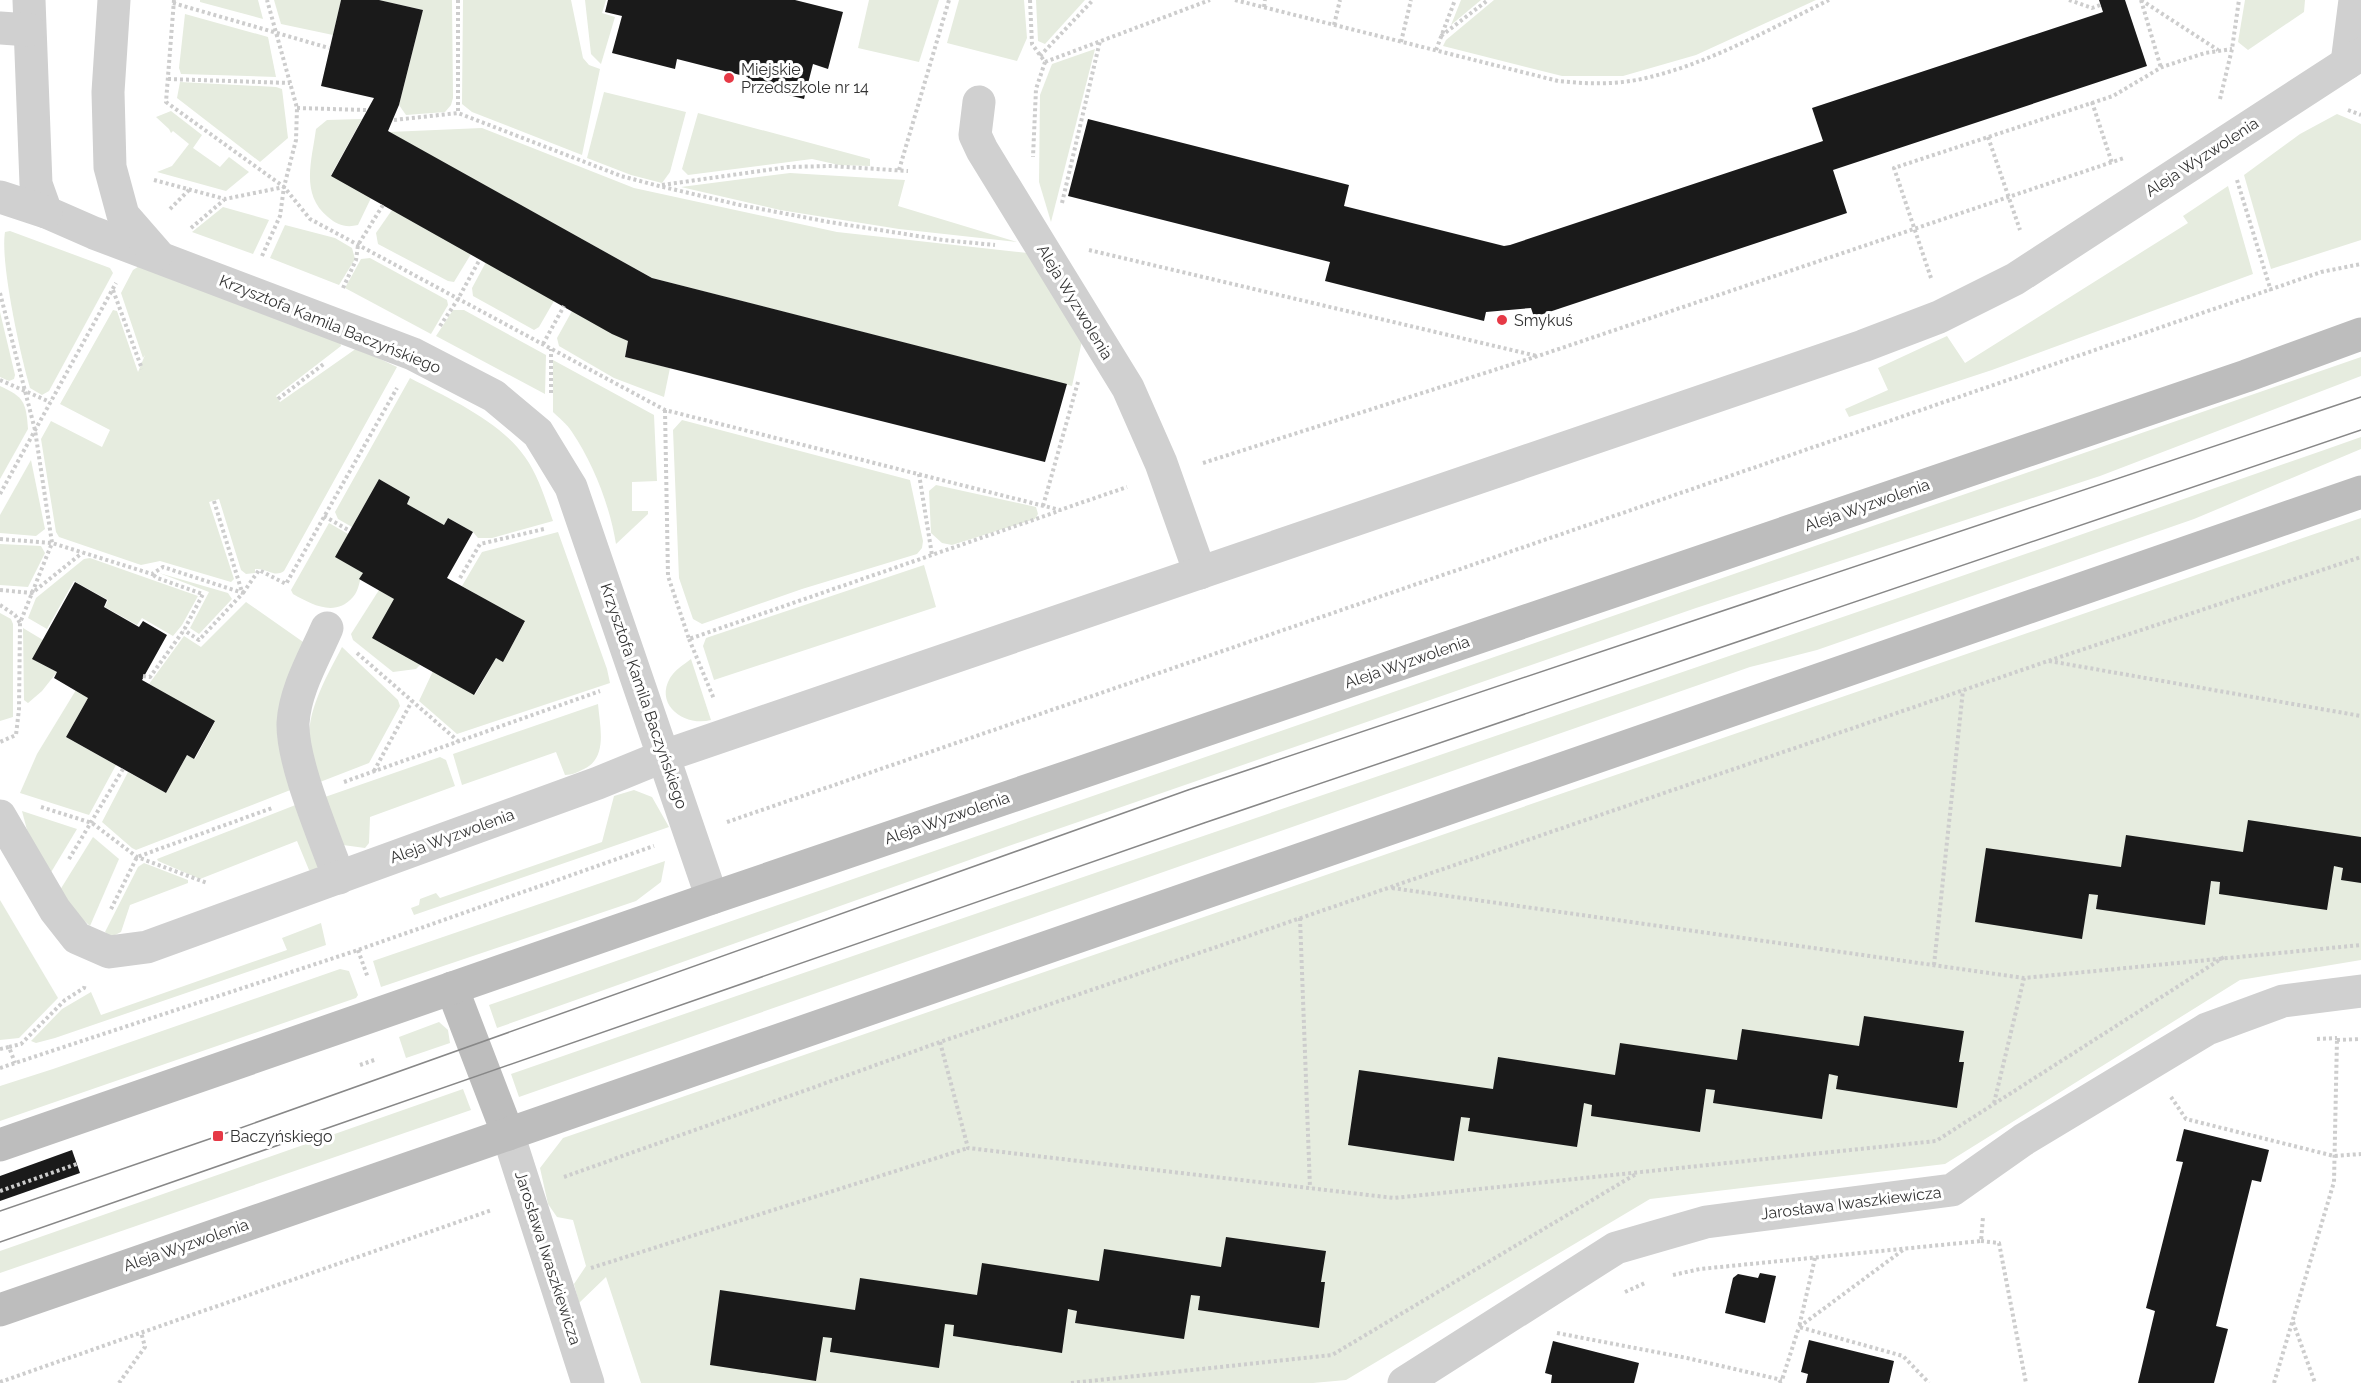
<svg xmlns="http://www.w3.org/2000/svg" width="2361" height="1383" font-family="Raleway,sans-serif">
  <rect width="100%" height="100%" fill="#fff"/>
  <g fill="#e6ecdf">
    <polygon points="200,0 258,0 263,19 200,2"/>
    <polygon points="274,0 341,0 333,35 281,24"/>
    <polygon points="379,0 452,0 453,98 451,105 445,112 406,115 399,105 423,10"/>
    <polygon points="463,0 571,0 583,58 589,65 600,69 582,155 472,112 462,104"/>
    <polygon points="585,0 606,0 602,13 615,17 601,64 591,54"/>
    <polygon points="869,0 939,0 919,62 858,48"/>
    <polygon points="959,0 1024,0 1027,38 1017,61 947,43"/>
    <polygon points="1036,0 1085,0 1045,44 1038,41"/>
    <polygon points="1461,0 1481,0 1451,25"/>
    <polygon points="1494,0 1816,0 1696,55 1623,76 1562,76 1443,46 1446,40"/>
    <polygon points="2245,0 2305,0 2304,12 2248,50 2238,42"/>
    <polygon points="185,14 268,37 276,77 181,74 179,68"/>
    <polygon points="1095,49 1051,222 1039,182 1040,95 1052,64"/>
    <polygon points="180,82 276,87 282,89 288,138 260,162 177,98"/>
    <polygon points="604,92 686,112 670,172 662,183 631,175 587,158"/>
    <polygon points="171,111 202,135 193,148 220,167 229,157 249,172 226,191 157,172 172,166 189,144 173,131 171,133 169,129 156,117"/>
    <polygon points="698,113 870,159 870,166 839,165 812,159 688,175 682,169"/>
    <polygon points="2337,114 2361,124 2361,240 2271,269 2244,175 2300,134"/>
    <path d="M 362,119 L 331,175 L 371,198 L 358,225 C 346,228 337,225 328,217 C 300,194 312,160 316,129 L 327,120 Z"/>
    <polygon points="482,128 634,188 837,232 1028,253 1082,341 1072,386 652,278 389,132"/>
    <polygon points="790,173 905,180 898,206 1017,242 899,229 780,210 681,187"/>
    <polygon points="2228,186 2253,274 1992,370 1849,417 1845,409 1888,390 1878,368 1947,336 1965,363 2188,223 2183,216"/>
    <polygon points="223,207 269,220 253,254 192,232"/>
    <polygon points="392,210 471,254 454,282 448,281 378,244 376,233"/>
    <polygon points="285,225 335,238 352,248 355,259 339,285 270,258"/>
    <path d="M 10,231 L 110,268 L 113,273 L 49,391 L 42,395 L 30,388 C 20,354 0,262 5,232 Z"/>
    <polygon points="370,258 447,300 448,305 431,334 345,288 361,259"/>
    <polygon points="486,262 554,301 539,327 534,330 473,296 472,288"/>
    <path d="M 144,263 L 340,341 L 341,346 L 276,396 L 280,402 L 357,348 L 397,367 L 284,571 C 274,578 268,568 255,569 L 255,573 L 246,574 L 241,570 L 219,499 L 209,502 L 234,579 L 231,582 L 160,561 L 141,565 L 59,537 L 56,532 L 41,439 L 51,421 L 102,447 L 110,430 L 60,404 L 113,310 L 117,311 L 138,372 L 145,355 L 143,358 L 121,293 L 133,270 Z"/>
    <polygon points="453,310 464,310 546,355 545,394 436,336"/>
    <polygon points="572,311 628,341 625,357 670,368 664,397 614,378 559,346 557,338"/>
    <polygon points="0,312 15,375 14,379 9,381 0,377"/>
    <polygon points="2361,357 2361,376 2100,476 1696,608 1003,848 497,1028 489,1005"/>
    <path d="M 553,360 L 654,415 L 657,481 L 632,482 L 632,511 L 648,511 L 648,514 L 616,544 C 610,506 593,463 572,432 C 567,424 559,418 553,412 Z"/>
    <path d="M 410,378 C 448,398 500,421 525,457 C 538,475 546,501 553,521 L 492,538 L 478,538 L 473,532 L 448,518 L 444,525 L 407,504 L 410,497 L 379,479 L 352,527 L 338,519 L 335,512 Z"/>
    <path d="M 0,386 C 24,397 26,402 28,429 L 0,479 Z"/>
    <polygon points="682,420 910,480 923,541 922,548 917,554 802,589 702,624 693,619 679,578 673,430"/>
    <path d="M 2361,437 L 2361,449 L 2194,519 L 1817,650 L 1750,667 L 519,1097 L 511,1074 C 1127,860 1746,653 2361,437 Z"/>
    <polygon points="31,460 45,529 36,536 0,533 0,515"/>
    <polygon points="936,485 1036,507 1038,514 1035,519 952,545 942,543 931,533 929,491"/>
    <polygon points="2361,518 2361,960 2240,980 1945,1164 1650,1199 1346,1380 1313,1383 641,1383 606,1277 579,1303 574,1284 586,1266 573,1220 557,1217 548,1204 540,1168 563,1138"/>
    <path d="M 329,523 L 348,534 L 363,573 C 359,579 360,589 353,597 C 335,618 311,604 293,594 L 291,590 Z"/>
    <polygon points="558,532 607,669 610,683 457,734 419,701 433,671 475,695 496,658 503,661 525,622 462,586 482,552"/>
    <polygon points="0,544 41,546 45,553 28,587 0,585"/>
    <polygon points="90,558 198,596 182,625 173,636 142,618 137,625 105,607 108,600 74,581 47,629 28,618 36,598 84,559"/>
    <polygon points="924,565 936,607 714,680 703,646 706,638"/>
    <polygon points="159,573 228,593 232,599 199,634 190,628 209,592"/>
    <polygon points="379,590 394,599 420,665 416,669 393,672 353,640 351,634"/>
    <polygon points="246,602 306,644 293,789 136,850 132,848 102,822 128,772 166,793 187,755 195,759 215,722 149,684 184,636 201,647"/>
    <polygon points="0,613 11,619 13,624 13,717 0,721"/>
    <polygon points="23,628 43,640 33,659 57,672 42,691 28,703 24,700"/>
    <path d="M 342,647 L 398,700 L 400,706 L 369,763 L 320,782 C 317,772 312,761 310,750 C 304,714 326,678 342,647 Z"/>
    <path d="M 691,659 L 711,720 C 686,727 654,706 670,678 C 675,670 683,665 691,659 Z"/>
    <polygon points="76,690 88,698 66,737 116,765 89,815 20,793 37,754"/>
    <path d="M 598,704 C 600,727 608,758 584,769 C 578,772 572,775 565,775 L 556,752 L 462,785 L 453,754 Z"/>
    <polygon points="440,757 446,760 455,786 370,817 369,843 365,848 343,845 325,797"/>
    <polygon points="634,790 652,797 669,827 414,915 411,908 419,905 420,899 436,893 440,898 602,842 614,796"/>
    <polygon points="298,804 318,867 312,872 309,870 297,841 200,879 158,861 157,859"/>
    <polygon points="22,811 77,829 50,874 27,830"/>
    <polygon points="93,837 119,859 90,926 79,916 60,890"/>
    <polygon points="665,861 661,882 636,901 381,987 373,961"/>
    <polygon points="144,863 188,880 188,883 130,905 121,932 111,937 105,932 138,867"/>
    <polygon points="0,900 58,998 19,1038 0,1040"/>
    <polygon points="321,923 326,945 55,1038 36,1043 31,1041 62,1009 91,992 101,1015 287,950 282,938"/>
    <polygon points="340,969 349,971 358,995 356,998 0,1121 0,1086 53,1069"/>
    <polygon points="439,1022 448,1030 450,1043 406,1058 399,1037"/>
    <polygon points="463,1089 471,1110 0,1273 0,1251"/>
  </g>
  <g fill="#1a1a1a">
    <polygon points="341,0 379,0 423,10 399,105 388,131 652,278 1067,384 1045,462 625,357 628,341 612,334 331,176 374,98 321,86"/>
    <polygon points="608,0 795,0 843,12 828,69 813,64 804,99 746,84 748,77 677,59 675,69 612,53 622,16 605,12"/>
    <polygon points="2099,0 2125,0 2147,66 1833,170 1847,213 1534,317 1531,308 1486,312 1484,321 1325,281 1330,262 1068,196 1088,119 1349,185 1344,206 1504,246 1510,245 1823,141 1812,108 2103,12"/>
    <polygon points="379,479 410,497 407,504 444,525 448,518 473,532 447,578 525,621 503,662 496,658 474,695 372,638 394,599 359,579 363,573 335,557"/>
    <polygon points="75,582 107,600 104,607 139,627 143,621 167,635 142,680 215,721 194,759 187,755 166,793 66,737 88,698 54,678 57,672 32,659"/>
    <polygon points="2248,820 2361,837 2361,883 2341,880 2343,868 2334,866 2327,910 2219,894 2220,882 2211,881 2205,925 2096,909 2098,895 2089,894 2082,939 1975,922 1986,848 2121,867 2126,835 2243,852"/>
    <polygon points="1864,1016 1964,1031 1959,1062 1964,1062 1957,1108 1836,1089 1838,1076 1829,1074 1822,1119 1713,1103 1715,1090 1706,1089 1700,1132 1591,1116 1592,1105 1584,1103 1577,1147 1468,1131 1470,1118 1461,1117 1454,1161 1348,1145 1359,1070 1493,1089 1498,1057 1615,1075 1620,1043 1737,1060 1742,1029 1859,1046"/>
    <polygon points="2184,1129 2269,1150 2261,1182 2252,1180 2216,1326 2228,1329 2214,1383 2138,1383 2155,1311 2146,1308 2183,1162 2176,1161"/>
    <polygon points="72,1150 80,1173 0,1201 0,1176"/>
    <polygon points="1226,1237 1326,1251 1321,1282 1325,1282 1319,1328 1198,1310 1200,1296 1191,1295 1184,1339 1075,1323 1077,1311 1068,1309 1062,1353 953,1336 954,1325 945,1324 939,1368 830,1352 832,1338 823,1337 816,1381 710,1365 720,1290 855,1310 860,1278 977,1295 982,1263 1099,1281 1104,1249 1221,1267"/>
    <polygon points="1760,1273 1776,1276 1765,1323 1725,1313 1733,1278 1738,1274 1758,1278"/>
    <polygon points="1809,1340 1894,1361 1889,1383 1806,1383 1808,1374 1801,1372"/>
    <polygon points="1553,1341 1639,1363 1634,1383 1551,1383 1552,1375 1545,1373"/>
  </g>
  <g fill="none" stroke-linecap="round" stroke-linejoin="round">
    <g stroke="#cdcdcd" stroke-width="4" stroke-dasharray="3 3" stroke-linecap="butt">
      <polyline points="174,0 166,102 284,187 310,219 665,410 1060,510 1127,487"/>
      <polyline points="458,0 458,113"/>
      <polyline points="1030,0 1032,44 1045,62 1036,89 1033,157"/>
      <path d="M 1235,0 L 1558,81 C 1587,84 1617,85 1646,78 C 1710,63 1770,29 1829,0"/>
      <polyline points="2069,0 2092,8 2100,5"/>
      <polyline points="2141,0 2218,50"/>
      <polyline points="2141,0 2161,68"/>
      <polyline points="173,3 329,48"/>
      <polyline points="1264,7 1265,0"/>
      <polyline points="1334,25 1340,0"/>
      <polyline points="1441,36 1488,0"/>
      <polyline points="1401,42 1411,0"/>
      <polyline points="1436,50 1455,0"/>
      <polyline points="1040,56 1093,0"/>
      <polyline points="1045,62 1210,0"/>
      <polyline points="168,79 290,83"/>
      <polyline points="2220,99 2232,49 2239,0"/>
      <polyline points="2092,102 2112,163"/>
      <polyline points="297,108 366,110"/>
      <polyline points="2348,110 2361,115"/>
      <polyline points="394,120 458,113 621,176 659,186 740,205 829,222 943,240 995,245"/>
      <polyline points="1988,137 2020,230"/>
      <polyline points="899,170 949,0"/>
      <polyline points="154,180 225,199 284,187 296,140 297,108 267,0"/>
      <polyline points="2237,180 2271,291"/>
      <polyline points="662,185 788,167 830,166 908,171"/>
      <polyline points="1062,203 1100,41"/>
      <polyline points="170,209 189,190"/>
      <polyline points="191,228 224,200"/>
      <polyline points="1089,250 1537,356"/>
      <polyline points="262,256 280,216 284,187"/>
      <polyline points="1931,278 1894,168 2113,96 2162,67 2205,53 2232,49"/>
      <polyline points="343,288 356,260 358,245 383,205"/>
      <polyline points="113,290 142,369"/>
      <polyline points="0,293 35,430 52,543 20,623 19,709 16,735 0,742"/>
      <polyline points="440,326 458,299 480,259"/>
      <polyline points="543,344 564,306"/>
      <polyline points="0,380 50,402"/>
      <polyline points="551,393 551,349"/>
      <polyline points="278,399 325,363"/>
      <polyline points="665,410 668,576 689,639 1059,511"/>
      <polyline points="1203,463 1538,356 2124,158"/>
      <polyline points="919,474 932,555"/>
      <polyline points="0,494 116,283"/>
      <polyline points="214,501 242,592"/>
      <polyline points="1043,506 1078,382"/>
      <polyline points="324,516 350,531"/>
      <polyline points="0,539 52,543 152,574 163,567 243,593 199,640 184,630"/>
      <polyline points="460,578 480,544 544,529"/>
      <polyline points="0,590 32,593 82,553"/>
      <polyline points="243,593 259,570 286,584 397,388"/>
      <polyline points="0,605 15,615 20,623"/>
      <polyline points="689,639 714,699"/>
      <polyline points="357,653 458,741"/>
      <polyline points="2049,661 2361,716"/>
      <polyline points="143,676 150,677 184,630 203,594 157,578 152,574"/>
      <polyline points="374,771 412,701"/>
      <polyline points="344,782 600,691"/>
      <polyline points="41,807 92,823 137,857 207,883"/>
      <polyline points="727,822 2321,272 2361,264"/>
      <polyline points="69,859 123,769"/>
      <polyline points="1392,888 2024,978 2361,945"/>
      <polyline points="111,909 137,857 272,808"/>
      <polyline points="1300,918 1310,1188"/>
      <polyline points="358,950 368,978"/>
      <polyline points="1934,965 1963,690"/>
      <polyline points="2317,1039 2337,1038"/>
      <polyline points="2337,1040 2361,1039"/>
      <polyline points="940,1042 968,1148 1394,1198 1936,1141 2224,957"/>
      <polyline points="9,1047 21,1044 65,1000 84,988 85,984"/>
      <polyline points="0,1049 9,1047 15,1063"/>
      <polyline points="360,1065 377,1059"/>
      <polyline points="0,1068 358,950 654,846"/>
      <polyline points="2171,1097 2186,1119 2334,1156 2361,1154"/>
      <polyline points="1994,1103 2024,978"/>
      <polyline points="564,1177 940,1042 2048,661 2361,557"/>
      <polyline points="0,1191 77,1164"/>
      <polyline points="1981,1241 1999,1243 2026,1383"/>
      <polyline points="1815,1258 1799,1327 1903,1356 1929,1383"/>
      <polyline points="591,1268 968,1148"/>
      <polyline points="1673,1275 1700,1269 1981,1241 1983,1217"/>
      <polyline points="1625,1292 1645,1283"/>
      <polyline points="2293,1322 2315,1383"/>
      <polyline points="1557,1333 1687,1358 1782,1380"/>
      <polyline points="0,1382 492,1210"/>
      <polyline points="119,1383 145,1347 141,1332"/>
      <polyline points="1071,1383 1332,1355 1636,1174"/>
      <polyline points="1779,1383 1782,1380 1799,1327 1903,1250"/>
      <polyline points="2274,1383 2334,1182 2337,1038"/>
    </g>
    <g stroke="#d0d0d0" stroke-width="33">
      <polyline points="29,0 36,184 46,212 94,233 413,354 494,396 538,433 571,487 712,898"/>
      <polyline points="114,0 108,92 110,167 123,215 157,254"/>
      <polyline points="0,28 29,30"/>
      <polyline points="2347,63 2355,0"/>
      <polyline points="979,102 975,135 982,150 1128,388 1161,463 1200,573"/>
      <polyline points="0,197 46,212"/>
      <path d="M 327,628 C 314,658 295,690 293,723 C 292,764 325,838 339,878"/>
      <polyline points="0,816 55,910 77,938 109,952 147,947 598,783 664,756 1863,346 1939,317 2015,279 2361,54"/>
      <polyline points="508,1134 588,1383"/>
      <polyline points="1404,1383 1616,1248 1706,1222 1952,1190 2023,1140 2207,1029 2283,1001 2361,991"/>
    </g>
    <g stroke="#bdbdbd" stroke-width="33">
      <polyline points="452,988 508,1134"/>
      <polyline points="0,1145 712,898 2246,376 2361,334"/>
      <polyline points="0,1310 2361,492"/>
    </g>
    <g stroke="#888" stroke-width="1.5">
      <polyline points="0,1211 218,1136 1188,790 2361,397"/>
      <polyline points="0,1242 1204,823 2361,430"/>
    </g>
  </g>
  <g fill="#e63946" stroke="#fff" stroke-width="2">
    <circle cx="729" cy="78" r="6"/>
    <circle cx="1502" cy="320" r="6"/>
    <rect x="212" y="1130" width="12" height="12" rx="3"/>
  </g>
  <g text-anchor="middle" dominant-baseline="central" stroke-width="6" stroke-linejoin="round" paint-order="stroke">
    <g font-size="16" fill="#333" stroke="#fff" text-anchor="start">
      <text x="741" y="69">Miejskie<tspan x="741" dy="18">Przedszkole nr 14</tspan></text>
      <text x="1514" y="320">Smykuś</text>
      <text x="230" y="1136">Baczyńskiego</text>
    </g>
    <g font-size="16" fill="#333" stroke="#fff">
      <text transform="translate(2202 157) rotate(-33)">Aleja Wyzwolenia</text>
      <text transform="translate(1075 302) rotate(59)">Aleja Wyzwolenia</text>
      <text transform="translate(330 324) rotate(22)">Krzysztofa Kamila Baczyńskiego</text>
      <text transform="translate(1867 505) rotate(-19)">Aleja Wyzwolenia</text>
      <text transform="translate(1407 662) rotate(-19)">Aleja Wyzwolenia</text>
      <text transform="translate(644 696) rotate(71)">Krzysztofa Kamila Baczyńskiego</text>
      <text transform="translate(947 818) rotate(-19)">Aleja Wyzwolenia</text>
      <text transform="translate(452 836) rotate(-20)">Aleja Wyzwolenia</text>
      <text transform="translate(1851 1203) rotate(-7)">Jarosława Iwaszkiewicza</text>
      <text transform="translate(186 1245) rotate(-19)">Aleja Wyzwolenia</text>
      <text transform="translate(548 1258) rotate(72)">Jarosława Iwaszkiewicza</text>
    </g>
  </g>
</svg>
